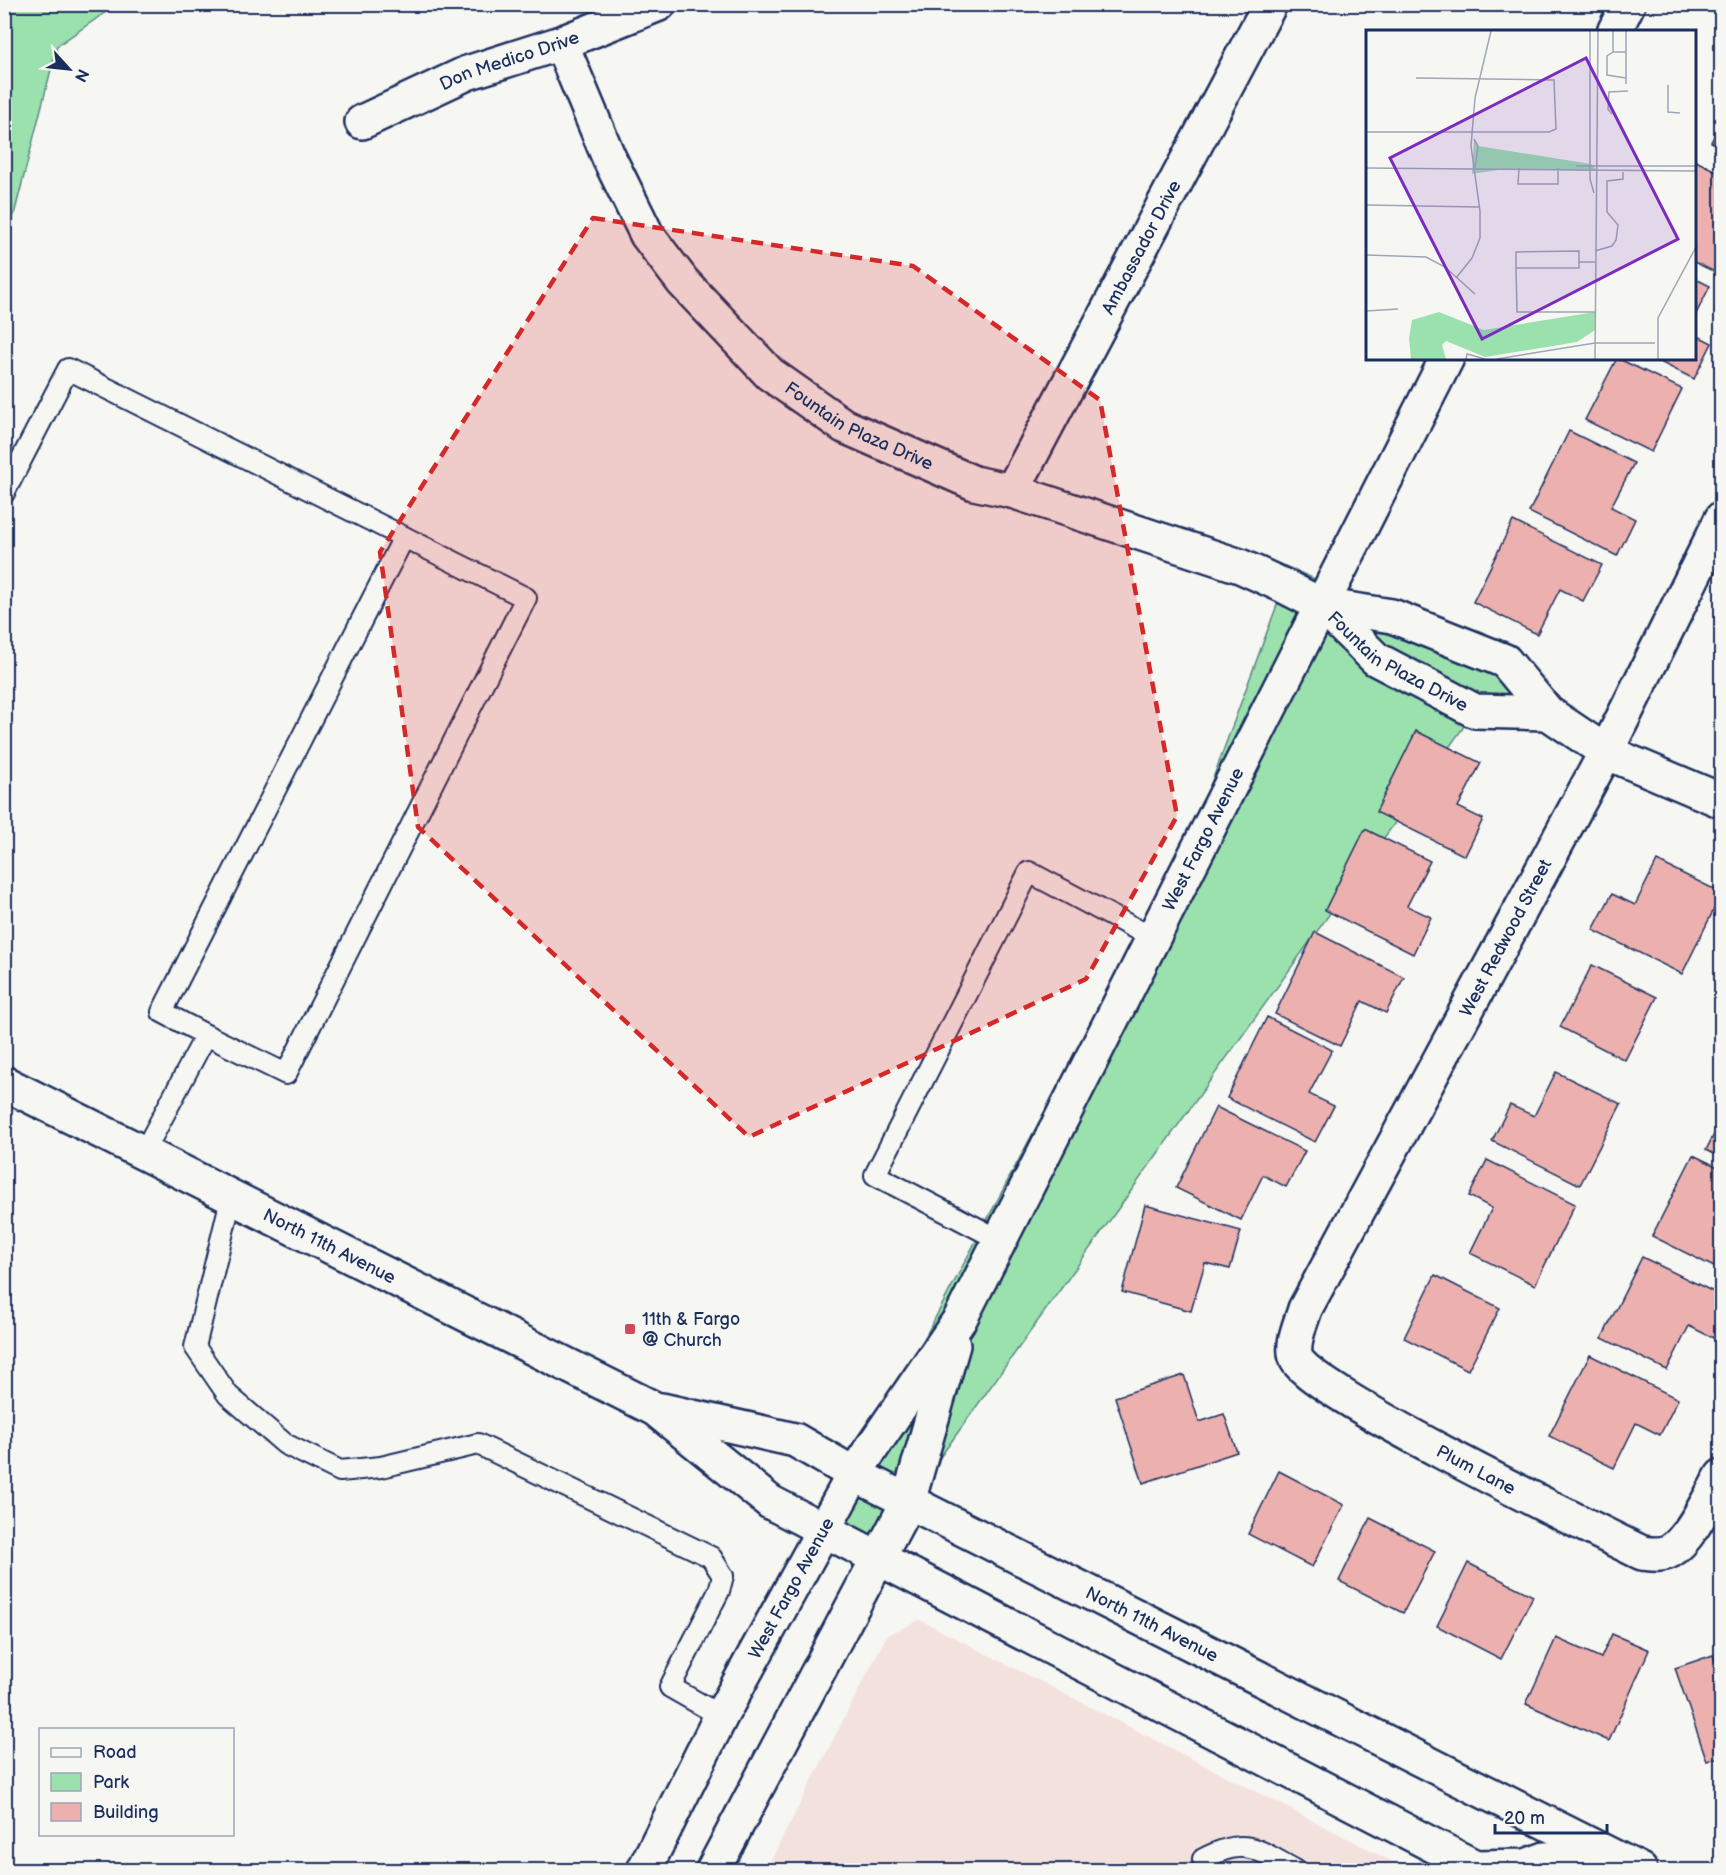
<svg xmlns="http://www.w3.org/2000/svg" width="1726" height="1875" font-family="'Balsamiq Sans',sans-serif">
  <rect width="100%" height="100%" fill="#f6f6f2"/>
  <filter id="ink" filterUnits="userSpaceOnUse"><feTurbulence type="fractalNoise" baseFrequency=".0167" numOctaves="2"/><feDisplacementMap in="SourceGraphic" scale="12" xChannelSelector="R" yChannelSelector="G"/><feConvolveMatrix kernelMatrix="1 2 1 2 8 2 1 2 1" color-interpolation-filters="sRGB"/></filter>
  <g filter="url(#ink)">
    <polygon fill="#f3e1de" points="920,1620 1409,1870 766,1870 887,1635"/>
    <g fill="#9be1ae" stroke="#5b8886" stroke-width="1.5">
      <polygon points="5,4 116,5 57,46 5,250"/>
      <polygon points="1240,566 1285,566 1505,661 1548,713 1475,711 908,1502 878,1557 824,1528 1195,827 1284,586"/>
    </g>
    <g fill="#ecb1ae" stroke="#1b2f5e" stroke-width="1.5">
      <polygon points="1722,121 1722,147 1711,142"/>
      <polygon points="1694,160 1722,174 1722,263 1717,273 1694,262"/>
      <polygon points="1694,278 1710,286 1694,318"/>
      <polygon points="1694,334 1712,343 1694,379 1652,358 1694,358"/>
      <polygon points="1617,358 1682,389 1651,452 1585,420"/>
      <polygon points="1569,431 1634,463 1611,507 1635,519 1617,556 1529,512"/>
      <polygon points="1513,521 1602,565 1583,601 1560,589 1537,634 1473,602"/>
      <polygon points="1416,731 1481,763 1458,807 1483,819 1465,856 1376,812"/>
      <polygon points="1365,829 1430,861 1407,906 1431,917 1413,954 1325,910"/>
      <polygon points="1657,861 1722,893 1682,974 1593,930 1612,894 1635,905"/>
      <polygon points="1315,932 1404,977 1386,1013 1362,1001 1340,1046 1275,1014"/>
      <polygon points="1592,965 1657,997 1625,1060 1560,1027"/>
      <polygon points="1267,1017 1332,1050 1309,1094 1334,1106 1315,1142 1227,1098"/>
      <polygon points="1556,1072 1621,1104 1580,1185 1492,1141 1510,1105 1534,1116"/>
      <polygon points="1216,1107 1305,1151 1286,1187 1263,1175 1241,1220 1176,1188"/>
      <polygon points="1722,1119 1722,1158 1706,1150"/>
      <polygon points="1693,1155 1722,1169 1722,1271 1652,1236"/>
      <polygon points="1487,1160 1575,1204 1535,1285 1470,1253 1492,1208 1469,1196"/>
      <polygon points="1145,1205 1241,1231 1230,1269 1205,1263 1191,1311 1122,1292"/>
      <polygon points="1642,1257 1722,1296 1722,1320 1713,1338 1689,1326 1667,1370 1602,1338"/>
      <polygon points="1435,1275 1500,1308 1468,1370 1404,1338"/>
      <polygon points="1590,1355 1678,1399 1660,1435 1636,1423 1614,1468 1549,1436"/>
      <polygon points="1184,1375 1199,1422 1224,1414 1237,1452 1143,1483 1115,1397"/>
      <polygon points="1279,1471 1344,1505 1312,1567 1248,1534"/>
      <polygon points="1370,1518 1435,1551 1403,1613 1339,1581"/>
      <polygon points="1468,1563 1533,1596 1501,1659 1437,1626"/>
      <polygon points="1612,1634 1649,1650 1609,1741 1526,1704 1556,1638 1601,1658"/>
      <polygon points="1713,1655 1722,1679 1722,1756 1707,1761 1675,1668"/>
    </g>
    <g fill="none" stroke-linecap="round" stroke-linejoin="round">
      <g stroke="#1b2f5e" stroke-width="24">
        <g id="service">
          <polyline points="4,493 68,369 404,537"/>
          <polyline points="143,1154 206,1035 286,1074 526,598 404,537 162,1012 206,1035"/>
          <polyline points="231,1199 195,1347 228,1395 285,1444 340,1471 381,1467 478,1444 711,1557 723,1576 719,1591 670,1687 721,1716"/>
          <polyline points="1000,1240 875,1175 1029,872 1153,938"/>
          <path d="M 1203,1859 C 1246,1836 1256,1849 1295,1870"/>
        </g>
      </g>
      <g stroke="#1b2f5e" stroke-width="38">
        <g id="minor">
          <path id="s1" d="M 561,43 L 609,158 L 647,235 L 683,282 L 770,374 L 844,426 L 974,483 L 1012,491 L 1240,566 L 1284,586 L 1321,605 L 1376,659 L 1475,711 L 1548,713"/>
          <path id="s2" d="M 362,122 L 467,73 L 561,43 L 659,4"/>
          <path id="s3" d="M 1012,491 L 1270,4"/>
          <path id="s4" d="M 1722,518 L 1606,752 L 1305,1309 C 1301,1323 1291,1343 1296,1358 C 1306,1390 1595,1530 1642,1553 C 1651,1554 1661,1556 1670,1551 C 1690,1540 1710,1496 1722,1476"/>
          <polyline points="1321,605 1392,616 1505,661 1548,713 1606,752 1722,801"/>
        </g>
      </g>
      <g stroke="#1b2f5e" stroke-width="38">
        <g id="secondary">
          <polyline points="1614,32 1628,4"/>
          <path id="s5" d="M 4,1083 L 655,1409 L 770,1502 L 1481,1870"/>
          <path id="s6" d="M 662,1410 L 795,1440 L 854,1474 L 1640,1870"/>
          <polyline points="1475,1867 1526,1866 1545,1859 1565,1858 1595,1870"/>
          <path id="s7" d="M 644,1870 L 721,1716 L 854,1474 L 960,1319 L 1447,358"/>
          <polyline points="713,1870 908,1502 953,1345"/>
        </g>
      </g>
      <use href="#service" stroke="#f6f6f2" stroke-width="20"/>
      <use href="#minor" stroke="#f6f6f2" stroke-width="33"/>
      <use href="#secondary" stroke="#f6f6f2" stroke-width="33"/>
    </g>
  </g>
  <path fill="#d62828" fill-opacity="0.2" stroke="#d62828" stroke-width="4.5" stroke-dasharray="12 8" stroke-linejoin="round" d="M 593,218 L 913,266 L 1100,400 L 1177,816 L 1086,979 L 749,1137 L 418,827 L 380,552 Z"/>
  <rect fill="#d1495b" stroke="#f6f6f2" stroke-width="2" x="624" y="1323" width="12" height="12" rx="3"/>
  <g text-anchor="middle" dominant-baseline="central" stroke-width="5" stroke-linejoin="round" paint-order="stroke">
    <g font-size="18" fill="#1b2f5e" stroke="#f6f6f2">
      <text stroke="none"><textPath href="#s2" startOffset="160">Don Medico Drive</textPath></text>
      <text stroke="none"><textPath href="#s3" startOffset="276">Ambassador Drive</textPath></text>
      <text stroke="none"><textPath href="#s1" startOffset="500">Fountain Plaza Drive</textPath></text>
      <text stroke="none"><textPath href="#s1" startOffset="1094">Fountain Plaza Drive</textPath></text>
      <text stroke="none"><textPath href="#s7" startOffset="1174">West Fargo Avenue</textPath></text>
      <text transform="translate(1506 938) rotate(-62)">West Redwood Street</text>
      <text stroke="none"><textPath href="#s5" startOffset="364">North 11th Avenue</textPath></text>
      <text stroke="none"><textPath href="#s4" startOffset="1158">Plum Lane</textPath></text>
      <text stroke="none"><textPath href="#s7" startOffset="318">West Fargo Avenue</textPath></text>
      <text stroke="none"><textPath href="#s6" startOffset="538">North 11th Avenue</textPath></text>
    </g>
    <g font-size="18" fill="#1b2f5e" stroke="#f6f6f2" text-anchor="start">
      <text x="642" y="1319">11th &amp; Fargo<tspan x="642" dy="21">@ Church</tspan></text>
    </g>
  </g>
  <g transform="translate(1366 30)">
    <rect width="330" height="330" fill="#f6f6f2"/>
    <path d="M 108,109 L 112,116 L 225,134 L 232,141 L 139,139 L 106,144 ZM 73,282 L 118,300 L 229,282 L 229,300 L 211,312 L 119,327 L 80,311 L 76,315 L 80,329 L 45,329 L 43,308 L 46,290 Z" fill="#9be1ae"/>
    <path fill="none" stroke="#9ea6b7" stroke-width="1.5" d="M 224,1 L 224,149 L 228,163M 247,1 L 247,22 L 260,22M 247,22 L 241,26 L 241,45 L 260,48M 260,54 L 260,1M 302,55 L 302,82 L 314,83M 246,84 L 242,79 L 243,62 L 262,61M 0,102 L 183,102 L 190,99 L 188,50 L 50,48M 108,109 L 112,116 L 109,138M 210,136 L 330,136M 0,138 L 330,141M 153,138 L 152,154 L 192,154 L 192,138M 0,175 L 113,177M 229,221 L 246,216 L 250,210 L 252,195 L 241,182 L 241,151 L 257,149 L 257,142M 0,225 L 60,227 L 79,237 L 109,264M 213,232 L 213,238 L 150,238 L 150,222 L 213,221 L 213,232 L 229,232M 150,238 L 151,282 L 229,282M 90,248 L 106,228 L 114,208 L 114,181 L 105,116 L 109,68 L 125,1M 0,281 L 32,279M 100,329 L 101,324 L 119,329M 131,329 L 229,313 L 289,313M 229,329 L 232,1M 292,329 L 292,288 L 330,217"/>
    <path fill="#7b2cbf" fill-opacity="0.15" stroke="#7b2cbf" stroke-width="3" d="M 220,28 L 312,209 L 116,309 L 24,128 Z"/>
    <rect width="330" height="330" fill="none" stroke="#1b2f5e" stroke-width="3"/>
  </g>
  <rect width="1726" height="1875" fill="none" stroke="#f6f6f2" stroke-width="24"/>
  <rect x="12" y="12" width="1702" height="1851" fill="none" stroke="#1b2f5e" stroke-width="2" filter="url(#ink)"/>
  <rect x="39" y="1728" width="195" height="108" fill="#f6f6f2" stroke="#9ea6b7" stroke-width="1.5"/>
  <rect x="51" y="1748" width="30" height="9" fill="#f6f6f2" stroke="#9ea6b7" stroke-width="1.5"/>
  <text x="93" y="1758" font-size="18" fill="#1b2f5e">Road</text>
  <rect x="51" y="1773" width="30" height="18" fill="#9be1ae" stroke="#9ea6b7" stroke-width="1.5"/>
  <text x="93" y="1788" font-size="18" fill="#1b2f5e">Park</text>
  <rect x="51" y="1803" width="30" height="18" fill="#ecb1ae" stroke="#9ea6b7" stroke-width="1.5"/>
  <text x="93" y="1818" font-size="18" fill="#1b2f5e">Building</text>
  <g transform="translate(69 69) rotate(117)" stroke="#f6f6f2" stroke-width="4.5" paint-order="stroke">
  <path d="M0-4.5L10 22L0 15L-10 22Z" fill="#1b2f5e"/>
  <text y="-9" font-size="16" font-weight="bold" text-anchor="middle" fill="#1b2f5e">N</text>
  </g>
  <path d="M1495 1824v9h112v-9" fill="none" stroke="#1b2f5e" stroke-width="3"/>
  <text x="1504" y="1824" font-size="18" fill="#1b2f5e" stroke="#f6f6f2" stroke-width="4.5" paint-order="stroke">20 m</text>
</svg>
